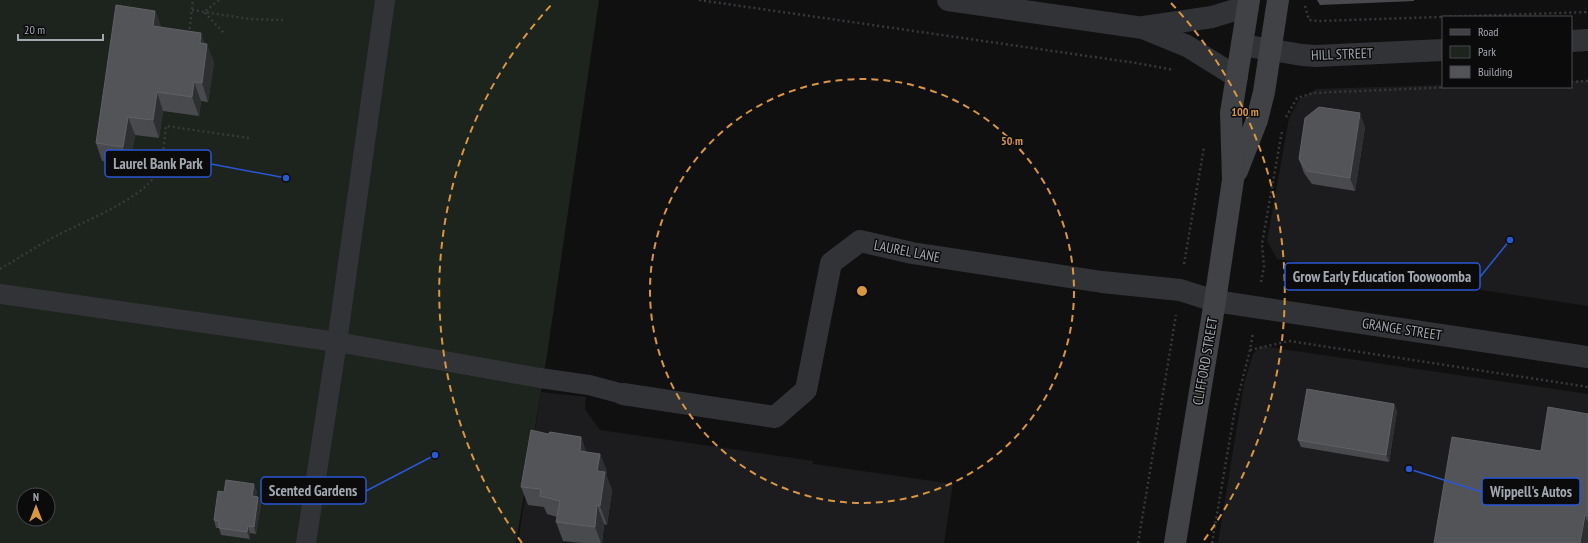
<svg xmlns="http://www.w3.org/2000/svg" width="1588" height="543" font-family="'PT Sans Narrow',sans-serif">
  <rect width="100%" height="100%" fill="#101011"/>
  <g fill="#1c1c1e">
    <polygon points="1588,80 1588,306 1277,259 1267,241 1289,118 1299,100 1316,89 1443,85 1443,87 1571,87 1571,81"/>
    <polygon points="1261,346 1588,394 1588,543 1218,543 1244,384 1253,354"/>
    <polygon points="541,392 586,397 585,409 600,430 813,461 813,464 953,484 944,543 518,543"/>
  </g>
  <path fill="#1d231d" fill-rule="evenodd" d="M 0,0 L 599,0 L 547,355 L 516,543 L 0,543 ZM 24,495 L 48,495 L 48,519 L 24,519 Z"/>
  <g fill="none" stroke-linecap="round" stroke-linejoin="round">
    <g stroke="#38393c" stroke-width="2.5" stroke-dasharray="2 3" stroke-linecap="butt">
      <polyline points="219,0 204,12 224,33"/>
      <polyline points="699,0 1136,63 1174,70"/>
      <polyline points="1305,6 1309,20 1319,21 1588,12"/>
      <polyline points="192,10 249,19 283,20"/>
      <polyline points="189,34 193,0"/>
      <polyline points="1571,82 1588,81"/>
      <polyline points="1286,117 1297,98 1313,93 1452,87"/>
      <polyline points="1184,264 1204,147"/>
      <path d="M 0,269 C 19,258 37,246 56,236 C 82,222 141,200 156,174 C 164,160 164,141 166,126 L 249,138"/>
      <polyline points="1261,282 1264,267 1262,244 1282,131"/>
      <polyline points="1250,350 1289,341 1588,387"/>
      <polyline points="1138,543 1176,315"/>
      <polyline points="1212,543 1235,409 1250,350 1253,333"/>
    </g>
    <g stroke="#323336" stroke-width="20">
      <polyline points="0,294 337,342 540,378 589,385 623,394"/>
      <polyline points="306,543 337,342 385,0"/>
    </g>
    <g stroke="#323336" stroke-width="22">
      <polyline points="948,0 1143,28 1187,46 1237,77"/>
      <polyline points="1144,27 1212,17 1248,6"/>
      <polyline points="1571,41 1588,40"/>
      <polyline points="1242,45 1302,55 1316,56 1443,50"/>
      <polyline points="623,394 775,417 806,390 831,263 860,241 912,253 1102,282 1180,290 1215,301 1588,357"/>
    </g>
    <g stroke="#404245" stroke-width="22">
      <polyline points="1237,171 1257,120 1264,92 1278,0"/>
      <polyline points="1175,543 1215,301 1233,180 1231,113 1249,0"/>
    </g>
  </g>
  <g fill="#494a4d">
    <polygon points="1317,0 1414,0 1414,1 1320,5"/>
    <polygon points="155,11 161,27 205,43 214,62 208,102 201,101 199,116 163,111 159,138 135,135 130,165 102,161 96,143"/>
    <polygon points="1365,127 1355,191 1312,184 1304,173 1299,159"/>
    <polygon points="1394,404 1397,411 1389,462 1301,447 1298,440"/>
    <polygon points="1588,414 1588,543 1541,451"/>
    <polygon points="548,434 581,437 586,452 600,454 607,472 606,475 612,490 607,525 604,524 602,543 582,543 563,541 556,522 557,517 547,514 544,507 528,505 521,487"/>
    <polygon points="257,491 256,496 258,497 261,504 256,534 250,533 250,539 221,535 219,528 216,528 214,520 224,492"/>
  </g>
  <g fill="#2e2f31">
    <polygon points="155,11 162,29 153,26"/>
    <polygon points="201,33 207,48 207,44 214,62 208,102 202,83 200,43"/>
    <polygon points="194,82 201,101 199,116 192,97"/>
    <polygon points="157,92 163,111 159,138 153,120"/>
    <polygon points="1360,113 1365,127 1355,191 1350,178"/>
    <polygon points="128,117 135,135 130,165 123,147"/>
    <polygon points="1394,404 1397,411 1389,462 1386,455"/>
    <polygon points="581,437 587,455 580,451"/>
    <polygon points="600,454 607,472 606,475 612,490 607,525 600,506 597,471"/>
    <polygon points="254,484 257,491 255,503 252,496"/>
    <polygon points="258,497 261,504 256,534 254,527"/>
    <polygon points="597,505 604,524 602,543 601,543 595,527"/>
    <polygon points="1585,515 1588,523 1588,543 1580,543"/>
    <polygon points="248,526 250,533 250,539 247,532"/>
  </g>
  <g fill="#525458" stroke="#5f6166">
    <polygon points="116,5 155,11 153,26 201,33 200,43 207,44 202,83 194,82 192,97 157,92 153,120 128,117 123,147 96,143"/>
    <polygon points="1319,107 1360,113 1350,178 1307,171 1299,159 1305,118"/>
    <polygon points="1307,389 1394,404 1386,455 1298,440"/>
    <polygon points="1548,407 1588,414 1588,516 1585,515 1580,543 1434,543 1452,437 1541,451"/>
    <polygon points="531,430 548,434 550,432 581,437 580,451 600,454 597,471 605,472 600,506 597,505 595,527 556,522 560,501 540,496 541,489 521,487"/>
    <polygon points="226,480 254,484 252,496 258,497 254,527 248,526 247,532 219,528 219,521 214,520 218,491 224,492"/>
  </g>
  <g fill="none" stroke="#d89741" stroke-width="2" stroke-dasharray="7 5">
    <circle cx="862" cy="291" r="212"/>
    <path d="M522 543A423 423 0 0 1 553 3M1171 3A423 423 0 0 1 1202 543"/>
  </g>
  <g text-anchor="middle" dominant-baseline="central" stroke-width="3" stroke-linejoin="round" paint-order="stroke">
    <g font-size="14" fill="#a3a8b0" stroke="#0b0b0c">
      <text transform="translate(1342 54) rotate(-2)">HILL STREET</text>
      <text transform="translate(907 251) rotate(11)">LAUREL LANE</text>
      <text transform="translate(1402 329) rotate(9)">GRANGE STREET</text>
      <text transform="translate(1205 361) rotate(-80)">CLIFFORD STREET</text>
    </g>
  </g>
  <circle cx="862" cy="291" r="6" fill="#d89741" stroke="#0b0b0c" stroke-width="2"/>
  <g font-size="12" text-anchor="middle" font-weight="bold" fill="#d89741" stroke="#0b0b0c" stroke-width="3" stroke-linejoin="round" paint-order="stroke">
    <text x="1245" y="116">100 m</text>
    <text x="1012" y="145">50 m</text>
  </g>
  <path fill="none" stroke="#2a57d4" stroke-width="1.5" d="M286 178L211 164M1510 240L1480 277M435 455L366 491M1409 469L1482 492"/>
  <g fill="#2a57d4" stroke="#0b0b0c" stroke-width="1.5">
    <circle cx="286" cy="178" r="4"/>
    <circle cx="1510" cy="240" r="4"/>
    <circle cx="435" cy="455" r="4"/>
    <circle cx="1409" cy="469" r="4"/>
  </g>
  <g fill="#0b0b0c" stroke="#2a57d4" stroke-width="1.5">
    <rect x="105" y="150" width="106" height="27" rx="4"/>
    <rect x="1285" y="263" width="195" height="27" rx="4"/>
    <rect x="261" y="477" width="105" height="27" rx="4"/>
    <rect x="1482" y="478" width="98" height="27" rx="4"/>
  </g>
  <g font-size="15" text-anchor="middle" font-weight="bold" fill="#a3a8b0">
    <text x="158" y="169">Laurel Bank Park</text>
    <text x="1382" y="282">Grow Early Education Toowoomba</text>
    <text x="313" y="496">Scented Gardens</text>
    <text x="1531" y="497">Wippell's Autos</text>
  </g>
  <rect x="1442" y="16" width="130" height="72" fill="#0b0b0c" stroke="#484a4e"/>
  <rect x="1450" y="29" width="20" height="6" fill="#404245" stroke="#484a4e"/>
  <text x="1478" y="36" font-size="12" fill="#a3a8b0">Road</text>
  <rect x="1450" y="46" width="20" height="12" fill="#1d231d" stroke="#484a4e"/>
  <text x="1478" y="56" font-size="12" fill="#a3a8b0">Park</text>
  <rect x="1450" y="66" width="20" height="12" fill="#525458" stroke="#484a4e"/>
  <text x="1478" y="76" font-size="12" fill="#a3a8b0">Building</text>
  <g transform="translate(36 507)"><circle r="19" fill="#0b0b0c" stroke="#484a4e"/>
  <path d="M0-3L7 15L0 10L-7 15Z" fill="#d89741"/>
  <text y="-6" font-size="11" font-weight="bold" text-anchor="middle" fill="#a3a8b0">N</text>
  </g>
  <path d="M18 34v6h85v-6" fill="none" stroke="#a3a8b0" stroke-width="2"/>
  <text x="24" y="34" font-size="12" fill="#a3a8b0" stroke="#0b0b0c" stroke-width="3" paint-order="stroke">20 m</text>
</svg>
